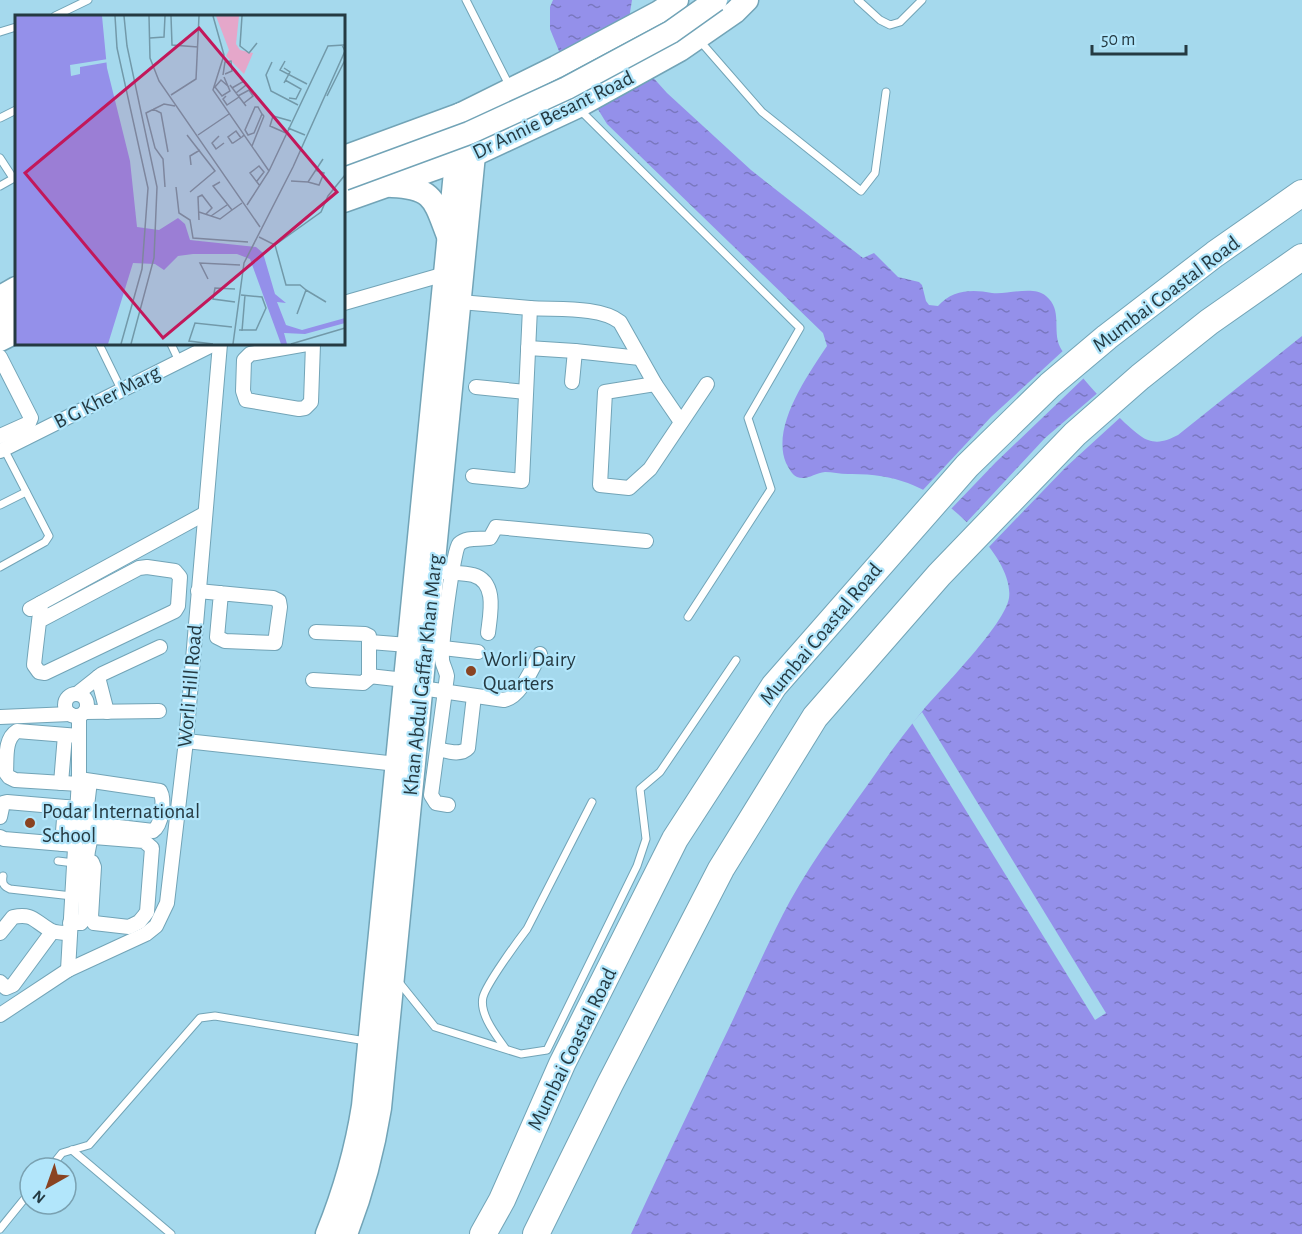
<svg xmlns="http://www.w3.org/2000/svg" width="1302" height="1234" font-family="'Alegreya Sans',sans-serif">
  <defs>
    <pattern id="water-ripples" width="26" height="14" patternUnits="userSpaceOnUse" patternTransform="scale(1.5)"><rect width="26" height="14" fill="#9490ea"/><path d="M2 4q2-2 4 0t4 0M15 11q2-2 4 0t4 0" fill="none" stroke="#7977bf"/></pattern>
  </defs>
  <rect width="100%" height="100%" fill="#a5d9ed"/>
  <path fill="url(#water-ripples)" d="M 553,0 L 632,0 L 628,25 L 632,54 L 667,93 L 751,170 L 863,258 L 874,253 L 898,277 L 919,282 L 922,285 L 926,301 L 929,305 L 938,306 C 952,290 972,289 992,293 C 1008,295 1033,285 1046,296 C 1063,310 1052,330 1060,347 C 1070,366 1130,434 1148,440 C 1159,444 1168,440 1178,435 L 1302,336 L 1302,1234 L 631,1234 C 663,1165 696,1096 729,1028 C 749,986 768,942 790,901 C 815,856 848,813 878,770 C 892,749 908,729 924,709 C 943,687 1005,624 1009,598 C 1012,577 994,551 980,536 C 942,494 906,473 848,474 C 840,474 832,472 825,472 C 815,473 806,481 797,477 C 791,474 789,468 786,463 C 771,427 807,376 827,346 L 823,333 L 607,124 L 578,77 L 561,56 L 550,29 L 550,7 Z"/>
  <g fill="#a5d9ed">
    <polygon points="1065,349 1086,376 996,462 950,510 922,491 991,417"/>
    <polygon points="1100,391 1123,415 1066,467 987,549 965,524 1045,438"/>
    <polygon points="922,712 1106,1013 1095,1020 912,723"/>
  </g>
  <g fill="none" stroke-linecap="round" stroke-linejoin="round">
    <g stroke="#72a4b7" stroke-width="9">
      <g id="service">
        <polyline points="466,0 510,87"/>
        <polyline points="858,0 880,20 890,25 900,22 922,0"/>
        <polyline points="55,16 88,0"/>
        <polyline points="0,32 16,27"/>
        <polyline points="700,41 762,112 861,191 875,173 886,92"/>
        <polyline points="579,109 800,328 748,418 771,489 688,617"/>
        <polyline points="0,118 16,110"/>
        <polyline points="0,158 13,178"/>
        <polyline points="0,186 16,177"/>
        <polyline points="99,344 121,389"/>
        <polyline points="171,344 179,361"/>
        <polyline points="0,505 26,492"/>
        <polyline points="0,567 45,542 49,536 4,449"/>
        <polyline points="58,861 74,863"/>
        <path d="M 3,876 C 2,883 3,886 10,889 L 72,896"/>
        <polyline points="398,981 435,1027 521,1054 547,1050 637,866 646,839 640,789 660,772 736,660"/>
        <path d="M 505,1048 C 496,1035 479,1014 483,997 C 487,983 517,942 527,929 L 592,802"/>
        <polyline points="72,1150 171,1234"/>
        <polyline points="50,1168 62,1153 89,1145 200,1018 215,1016 366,1041"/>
        <polyline points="0,1229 30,1192"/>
      </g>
    </g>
    <g stroke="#72a4b7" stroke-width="16">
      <g id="minor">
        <polyline points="460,302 530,308 522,481 473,476"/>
        <polyline points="344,303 445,274"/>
        <path d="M 530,308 C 556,310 600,306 620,322 L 655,384 L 681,422"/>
        <polyline points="307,344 250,354 244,360 243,391 246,400 299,409 305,408 311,402 313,344"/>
        <polyline points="528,348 575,351 640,358"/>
        <polyline points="0,357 31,418 29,423 0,436"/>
        <polyline points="572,382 575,351"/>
        <polyline points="655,384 605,392 600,485 629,488 650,469 707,384"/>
        <polyline points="476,387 526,392"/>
        <polyline points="0,451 214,344"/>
        <path d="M 444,572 C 453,573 464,573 473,575 C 498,582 490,615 488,633"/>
        <polyline points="198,591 273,598 279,601 280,607 275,643 225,641 217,637 221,593"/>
        <polyline points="30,609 204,514"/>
        <path d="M 39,621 L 139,568 L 147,567 L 175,571 L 180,577 L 178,606 L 175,611 L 45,673 L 39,672 L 34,665 C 36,645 39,624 41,603"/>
        <polyline points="370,642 408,645"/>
        <polyline points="443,648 478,652"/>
        <polyline points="369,676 405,680"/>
        <polyline points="98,677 107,712"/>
        <polyline points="313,680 363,683 369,678 369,636 365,634 316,632"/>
        <path d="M 421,688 L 504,700 C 521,697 532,668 540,654"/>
        <polyline points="78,693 102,674 160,647"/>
        <circle cx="76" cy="705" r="11"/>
        <polyline points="85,712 159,711"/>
        <polyline points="0,717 70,714"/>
        <polyline points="186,741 397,764"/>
        <path d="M 438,749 C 447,751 461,756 468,748 L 474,696"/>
        <polyline points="61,783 65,735"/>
        <path d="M 79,784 L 15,780 L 9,777 L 6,773 C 7,759 4,739 17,731 L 79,736"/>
        <path d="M 448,805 L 436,803 L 431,795 L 447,676 C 446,670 442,664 442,659 C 441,645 453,551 459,544 C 467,536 480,540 490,538 L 496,527 L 646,541"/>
        <polyline points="0,817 3,803 7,802 77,808"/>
        <path d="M 76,822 L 153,831 C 162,825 165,800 160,791 L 79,779"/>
        <polyline points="85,823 90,781"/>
        <polyline points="0,837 4,839 75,845"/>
        <polyline points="62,844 65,807"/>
        <path d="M 70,923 L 81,923 L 85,917 C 86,893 84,860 91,838 L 94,837 L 144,841 L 152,848 L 147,912 L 144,916 L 139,922 L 129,927 L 94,923 L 91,917 L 94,867 L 92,862 L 88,861"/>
        <path d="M 0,933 L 13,917 C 33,913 34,921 50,930 C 55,933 63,933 70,933"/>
        <polyline points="68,970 79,779 79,716"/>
        <polyline points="0,982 6,988 13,985 52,932"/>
        <polyline points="0,1015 68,970 146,934 156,926 167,903 186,741 220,344"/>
      </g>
    </g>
    <g stroke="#72a4b7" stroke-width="25">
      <g id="primary">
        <polyline points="344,157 461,114 556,67 659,12 677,0"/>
        <path d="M 392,186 C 434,188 434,200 448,236"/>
        <polyline points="344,201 474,155 577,107 680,50 735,12 747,0"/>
        <polyline points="0,297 16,288"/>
        <polyline points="0,318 16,310"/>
        <polyline points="0,340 16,332"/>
        <path d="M 327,1234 C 344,1192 356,1151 363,1106 L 456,162 L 448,121"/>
        <path d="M 346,1234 C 362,1193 373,1152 380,1108 L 474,155 L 461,114"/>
      </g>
    </g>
    <g stroke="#72a4b7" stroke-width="28">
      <g id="motorway">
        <polyline points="483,1234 502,1200 562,1064 675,839 774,686 967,466 1050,385 1107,337 1215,254 1302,193"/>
        <polyline points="536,1234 610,1084 721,869 815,717 939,575 1075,434 1140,377 1209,322 1302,257"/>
      </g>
    </g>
    <use href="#service" stroke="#fff" stroke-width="7"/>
    <use href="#minor" stroke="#fff" stroke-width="14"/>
    <use href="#primary" stroke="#fff" stroke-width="22"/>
    <use href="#motorway" stroke="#fff" stroke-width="26"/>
    <g stroke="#72a4b7" stroke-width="25" stroke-linecap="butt">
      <polyline id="primary-bridge" points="344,179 469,133 567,88 671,32 716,0"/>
    </g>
    <use href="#primary-bridge" stroke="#fff" stroke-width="22"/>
  </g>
  <g fill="#8a4321" stroke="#b2e6fb" stroke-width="2">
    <circle cx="471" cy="671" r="6"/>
    <circle cx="30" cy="823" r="6"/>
  </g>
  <g text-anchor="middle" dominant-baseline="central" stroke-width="4.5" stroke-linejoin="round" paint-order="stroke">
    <g font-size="21" fill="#253a42" stroke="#b2e6fb">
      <text transform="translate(553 115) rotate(-26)">Dr Annie Besant Road</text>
      <text transform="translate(1166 294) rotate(-37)">Mumbai Coastal Road</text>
      <text transform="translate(107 397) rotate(-27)">B G Kher Marg</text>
      <text transform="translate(821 634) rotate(-50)">Mumbai Coastal Road</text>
      <text transform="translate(423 675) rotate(-84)">Khan Abdul Gaffar Khan Marg</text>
      <text transform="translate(190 686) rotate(-85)">Worli Hill Road</text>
      <text transform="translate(572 1049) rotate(-64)">Mumbai Coastal Road</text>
    </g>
    <g font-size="21" fill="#253a42" stroke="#b2e6fb" text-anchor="start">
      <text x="483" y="659">Worli Dairy<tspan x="483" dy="24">Quarters</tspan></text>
      <text x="42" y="811">Podar International<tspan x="42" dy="24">School</tspan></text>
    </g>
  </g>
  <g transform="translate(15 15)">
    <rect width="330" height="330" fill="#a5d9ed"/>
    <path d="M 201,1 L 224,1 L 221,29 L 225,35 L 238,38 L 229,59 L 211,41 L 214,35 Z" fill="#e5a7ca"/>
    <path d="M 0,1 L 87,1 L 92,53 L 115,146 L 122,212 L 144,215 L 163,203 L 170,209 L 175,225 L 241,232 L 248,238 L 260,279 L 271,288 L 262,287 L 271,310 L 287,315 L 330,303 L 330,308 L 290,319 L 269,318 L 272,329 L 266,329 L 235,244 L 222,239 L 178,239 L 163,241 L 149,255 L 140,249 L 118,248 L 93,329 L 0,329 Z" fill="#9490ea"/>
    <path d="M 93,44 L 94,47 L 65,52 L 65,59 L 56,61 L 55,50 Z" fill="#a5d9ed"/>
    <path fill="none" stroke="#7299a9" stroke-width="1.5" d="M 100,1 L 102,33 L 133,173 L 127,254 L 106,329M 109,1 L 112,31 L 142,172 L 139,243 L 116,329M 134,1 L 135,43 L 144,66 L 245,212M 156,1 L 157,30 L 183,32M 198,1 L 209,40 L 198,75 L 254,156M 227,1 L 225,31 L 234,38 L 242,28M 135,23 L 149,22 L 150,1M 270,46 L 265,55 L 292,69M 257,47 L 251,60 L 256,76 L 283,90M 208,60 L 210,47 L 216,46 L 217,56 L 210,59M 209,62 L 215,76 L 207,81 L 200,72 L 206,65 L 214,72M 270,65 L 286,74 L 281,84 L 274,83M 269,68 L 275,57 L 269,53M 215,70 L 231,91M 217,73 L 229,66 L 231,70 L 221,78M 156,80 L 181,64 L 184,1M 211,81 L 208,84 L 212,90 L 224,82M 223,81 L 234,75 L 238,81 L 229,88M 312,81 L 330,45M 138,94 L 146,98 L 153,137M 247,99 L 239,118 L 233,120 L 230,115 L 240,92 L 243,92 L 247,99 L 249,101M 273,113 L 290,120M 271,118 L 255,111 L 258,101 L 276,106M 172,120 L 200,156 L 175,177M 183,120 L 214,99M 204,121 L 197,128 L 201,134 L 209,128M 226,123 L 221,116 L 213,122 L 217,128 L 218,128 L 227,122 L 229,120M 237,131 L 249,101M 176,150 L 175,141 L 185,135M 242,166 L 249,157 L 244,151 L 235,158 L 245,171M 276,166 L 293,167 L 308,144M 205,167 L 198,171 L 217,195 L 227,188M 293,167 L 304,170 L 309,158 L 300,155M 150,172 L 148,144 L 140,133 L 131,98 L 149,89 L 160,91M 161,172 L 164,198 L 175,205 L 178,223 L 233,227M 232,190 L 254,156 L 313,31 L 329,30M 184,197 L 205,204 L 217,195M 196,201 L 212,190M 184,205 L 183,182 L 187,180 L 197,193 L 191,199M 244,222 L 260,230 L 271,270 L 285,270 L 291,275 L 282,299M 260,230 L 306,197 L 313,181 L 330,160M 193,264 L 185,248 L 225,250M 291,275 L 311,287M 220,287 L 198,284 L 200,273 L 220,274M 224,315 L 241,315 L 251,293 L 247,282 L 226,280M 227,316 L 230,280M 198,329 L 174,326 L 180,308 L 217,312M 218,329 L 229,248 L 278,152 L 330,36 L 327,30M 276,329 L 330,313"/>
    <path fill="#c2185b" fill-opacity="0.15" stroke="#c2185b" stroke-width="3" d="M 184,13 L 322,177 L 148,323 L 10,158 Z"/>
    <rect width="330" height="330" fill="none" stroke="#253a42" stroke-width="3"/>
  </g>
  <g transform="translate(48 1186) rotate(220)"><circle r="28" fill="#b2e6fb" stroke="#7aa1b1" stroke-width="1.5"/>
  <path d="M0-4.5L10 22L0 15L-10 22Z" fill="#8a4321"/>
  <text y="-9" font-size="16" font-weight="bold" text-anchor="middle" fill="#253a42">N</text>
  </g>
  <path d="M1092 45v9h94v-9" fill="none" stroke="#253a42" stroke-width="3"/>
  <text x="1101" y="45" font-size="18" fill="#253a42" stroke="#b2e6fb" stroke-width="4.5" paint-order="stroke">50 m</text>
</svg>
